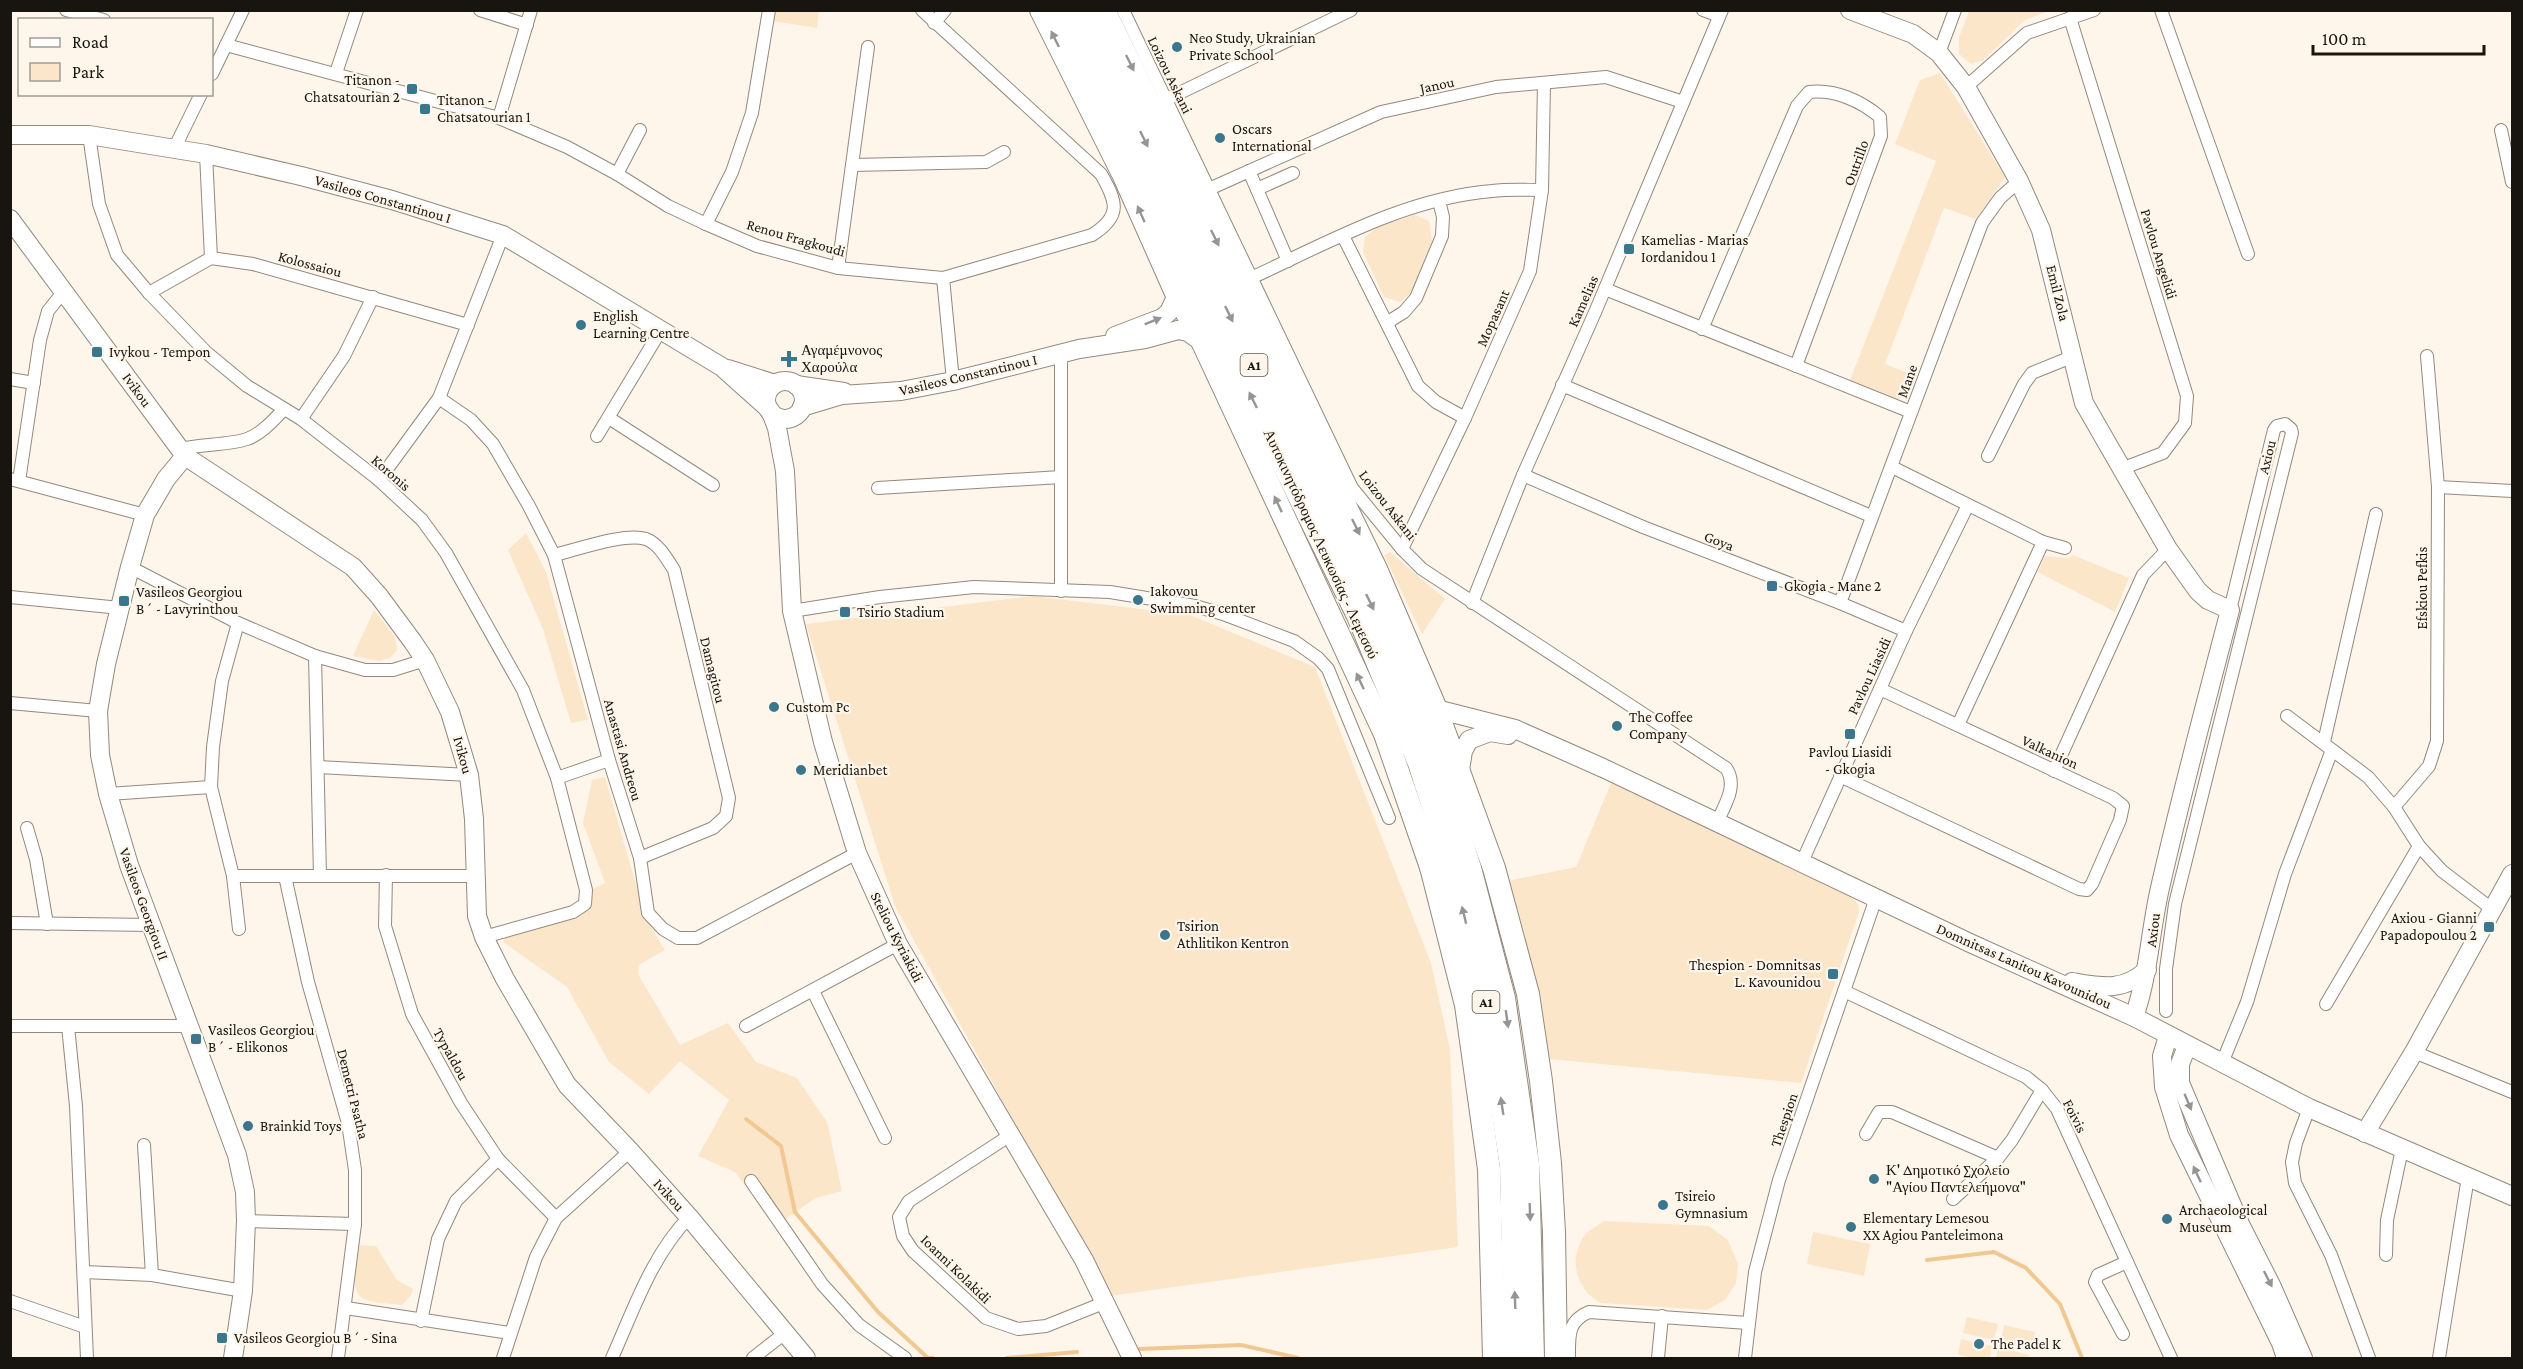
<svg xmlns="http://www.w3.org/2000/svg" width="2523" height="1369" font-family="'Crimson Pro',serif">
  <rect width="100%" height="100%" fill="#fef6eb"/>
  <g fill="#fbe6ca">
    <polygon points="774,11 819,11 817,28 772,21"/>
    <polygon points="1969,11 2048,10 2049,11 2025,20 1983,60 1971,64 1959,54 1959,37"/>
    <polygon points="1940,73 2005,177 1976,219 1944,208 1885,364 1916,376 1909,395 1898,399 1850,380 1936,161 1895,144 1920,80"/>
    <polygon points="1415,215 1429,221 1432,241 1412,292 1400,302 1384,297 1363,252 1365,237 1379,226"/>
    <polygon points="526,533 546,572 588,720 571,723 543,629 508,550"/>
    <polygon points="1390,552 1445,599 1422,634 1384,555"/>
    <polygon points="2073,555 2129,578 2115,612 2038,572 2045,556 2069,558"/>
    <polygon points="1033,596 1190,615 1315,667 1431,963 1450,1049 1458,1247 1110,1296 895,906 806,624"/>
    <polygon points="374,610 395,637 397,650 390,658 379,661 353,656"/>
    <polygon points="605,777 646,919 665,950 639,965 638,974 680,1045 728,1023 756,1062 797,1078 827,1122 842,1191 816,1198 775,1226 735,1172 698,1156 729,1100 680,1061 649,1094 609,1062 567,987 503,942 507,935 577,917 591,890 605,883 583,823 592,780"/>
    <polygon points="1611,783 1852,897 1858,904 1859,912 1801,1083 1549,1059 1507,881 1576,867"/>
    <path d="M 1604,1221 L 1709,1226 L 1728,1240 L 1738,1264 L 1736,1283 L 1725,1300 L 1707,1310 L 1600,1303 C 1576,1288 1568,1261 1584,1236 C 1588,1230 1598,1226 1604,1221 Z"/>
    <polygon points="1813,1232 1870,1244 1864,1276 1807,1264"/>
    <path d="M 360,1245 L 376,1246 L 397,1280 L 413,1289 L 411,1295 L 402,1305 C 391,1303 374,1304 364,1299 C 347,1291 358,1258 360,1245 Z"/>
    <polygon points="1967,1317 1998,1324 1994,1340 1963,1333"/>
    <polygon points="2004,1325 2035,1332 2032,1348 2001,1341"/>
    <polygon points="1961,1339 1992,1346 1990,1358 1974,1358 1958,1355"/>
    <polygon points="1998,1347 2029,1355 2028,1358 1996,1358"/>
  </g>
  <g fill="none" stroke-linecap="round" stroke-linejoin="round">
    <g stroke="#f1c891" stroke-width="4">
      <polyline points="746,1119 781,1146 795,1212 878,1312 928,1358 933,1358"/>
      <polyline points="1927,1260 1994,1252 2026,1268 2060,1304 2082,1358"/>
      <polyline points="1139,1349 1241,1345 1298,1358"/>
      <polyline points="1007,1358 1077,1352"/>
    </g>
    <g stroke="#93897d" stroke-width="14">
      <g id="street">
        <polyline points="66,10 104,20"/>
        <polyline points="480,10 527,25"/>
        <path d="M 1123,10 L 1352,488 L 1402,549 L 1422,569 L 1726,768 C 1738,785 1725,805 1717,822"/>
        <polyline points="1703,10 1719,16"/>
        <polyline points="2161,10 2248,254"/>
        <polyline points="2070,18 2187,396 2185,423 2163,453 2121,469"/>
        <polyline points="934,23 945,10"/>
        <path d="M 226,45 L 499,118 L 567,147 L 617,174 L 668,206 L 706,224 L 757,246 L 838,268 L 943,278 L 1092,235 C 1122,216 1117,202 1101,174 L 922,10"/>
        <polyline points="1939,53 1955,10"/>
        <polyline points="336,73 357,10"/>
        <polyline points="212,74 243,10"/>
        <polyline points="1966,87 2027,33 2094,10"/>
        <polyline points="1165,100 1351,10"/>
        <polyline points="499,118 531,10"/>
        <polyline points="2501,130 2512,182"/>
        <polyline points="89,135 99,204 117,255 149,293 207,353 247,386 301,419 379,480 422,520 446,553 523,690 557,778 586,890 585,904 573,912 484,937"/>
        <polyline points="174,149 201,94"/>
        <polyline points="206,154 211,258"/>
        <polyline points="852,165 986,162 1004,152"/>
        <polyline points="1249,171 1288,261"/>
        <polyline points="617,174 640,130"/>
        <polyline points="1209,189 1381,112 1496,87 1606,77 1683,102"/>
        <polyline points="1257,189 1293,173"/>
        <polyline points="706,224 732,172 752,113 769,10"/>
        <polyline points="1343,236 1418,386 1436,402 1465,418"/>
        <polyline points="838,268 868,47"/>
        <polyline points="943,278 953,381"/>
        <path d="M 1251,278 C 1327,243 1406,198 1492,191 C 1508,189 1525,190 1542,190"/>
        <polyline points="1605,289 1911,412"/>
        <polyline points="149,293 211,258 253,264 468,325"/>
        <polyline points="1388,322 1404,312 1416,298 1442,236 1443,217 1439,201"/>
        <path d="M 1702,329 L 1797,106 L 1809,92 C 1835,89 1861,101 1880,117 L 1881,136 L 1796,366"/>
        <polyline points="10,379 34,383"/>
        <polyline points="1562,385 1871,516"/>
        <polyline points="439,398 471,420 493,444 529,506 554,555 609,760 640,858 648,913 663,929 678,938 697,938 857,853"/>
        <polyline points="609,418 713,485"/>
        <polyline points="301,419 344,356 373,297"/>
        <polyline points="597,436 661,330"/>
        <path d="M 180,449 C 200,444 230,445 247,439 C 261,434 274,420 284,409"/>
        <polyline points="1988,456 2024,384 2032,373 2074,356"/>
        <polyline points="1892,467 2043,542 2065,548"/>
        <polyline points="1523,475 1643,527 1840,603 1906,631"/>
        <polyline points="10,479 145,515"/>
        <polyline points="379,480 439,398 503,235"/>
        <polyline points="19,481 40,340 48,311 64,291"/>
        <polyline points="2438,487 2512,491"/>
        <polyline points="878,488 1061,477"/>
        <polyline points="1402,549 1465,418 1530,271 1542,190 1544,83"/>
        <path d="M 554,555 C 576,550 625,532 646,539 C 659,544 667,559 674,570 L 729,798 L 726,816 L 713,828 L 640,858"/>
        <polyline points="130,567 238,623 315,656 365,670 393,670 425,660"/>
        <polyline points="1061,591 1061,353"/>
        <polyline points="10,597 120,608"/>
        <polyline points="1472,603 1523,475 1596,310 1722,10"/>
        <polyline points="1840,603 1982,223 2000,198 2019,181"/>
        <polyline points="792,611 880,597 974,587 1110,592 1195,606 1223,614 1294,641 1318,658 1328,669 1389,818"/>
        <polyline points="238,623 222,681 213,747 211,787 233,876 239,929"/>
        <polyline points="315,656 320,876"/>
        <polyline points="10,703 98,711"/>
        <polyline points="2287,716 2368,777 2394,807 2419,846 2442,871 2492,909"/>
        <polyline points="1958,725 2043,542"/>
        <polyline points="2324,742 2376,514"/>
        <polyline points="318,767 469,775"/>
        <polyline points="2054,771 2143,575 2168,549"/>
        <polyline points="1840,776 2079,889 2087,890 2092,884 2120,820 2123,806 2113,798 1880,689"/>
        <polyline points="557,778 609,760"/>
        <polyline points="108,794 211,787"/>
        <polyline points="2394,807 2429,766 2437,741 2438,487 2427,356"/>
        <polyline points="27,828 36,859 47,924"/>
        <polyline points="1802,862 1906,631 1968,505"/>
        <polyline points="386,875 385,926 412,1014 461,1103 498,1159 556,1218"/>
        <polyline points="233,876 475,876"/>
        <polyline points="285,876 308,982 348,1123 355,1170 355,1224 338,1358"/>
        <polyline points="10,923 151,925"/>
        <polyline points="813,991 885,1138"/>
        <polyline points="1844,991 2026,1077 2042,1090 2057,1109 2171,1358"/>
        <polyline points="2326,1004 2419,846"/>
        <polyline points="2166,1011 2166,969 2175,904 2292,433 2291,429 2285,424 2277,426 2274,430 2230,610"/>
        <polyline points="10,1026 190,1026"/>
        <polyline points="68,1026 76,1106 87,1358"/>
        <polyline points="746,1026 898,944"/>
        <polyline points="2414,1052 2512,1092"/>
        <polyline points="2222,1063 2247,1002 2285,874 2332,750"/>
        <polyline points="2309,1108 2296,1143 2292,1162 2295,1183 2331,1255 2369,1358"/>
        <polyline points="1866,1134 1879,1112 1892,1112 1998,1158"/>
        <polyline points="1009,1136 909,1201 899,1217 903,1236 913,1251 986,1318 1018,1329 1046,1326 1106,1302"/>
        <polyline points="144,1145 152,1275"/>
        <polyline points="751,1181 822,1284 859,1325 905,1358"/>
        <polyline points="1953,1199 1998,1158 2012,1140 2042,1090"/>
        <polyline points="246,1221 355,1224"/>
        <polyline points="2386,1255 2387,1220 2402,1149"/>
        <polyline points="84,1272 152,1275 243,1291"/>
        <polyline points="10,1301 85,1327"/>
        <polyline points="346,1308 510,1333"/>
        <polyline points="421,1321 438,1239 456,1201 498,1159"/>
        <polyline points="2123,1334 2095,1282 2098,1275 2127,1262"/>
        <polyline points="503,1358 536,1257 556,1218 630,1151"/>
        <path d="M 612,1358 C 634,1309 651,1257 689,1217"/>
        <polyline points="753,1358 785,1333"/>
        <path d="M 1569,1358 C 1569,1337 1567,1321 1589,1312 L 1748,1323"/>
        <polyline points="1658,1358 1662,1316"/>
        <polyline points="1745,1358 1755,1272 1779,1180 1876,898"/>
        <polyline points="2439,1358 2468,1177"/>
      </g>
    </g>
    <g stroke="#93897d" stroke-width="20">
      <g id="secondary">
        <path d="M 1850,10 L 1913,34 L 1939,53 L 1966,87 L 2019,181 L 2041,230 L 2084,403 L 2168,549 L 2198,591 L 2208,600 L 2230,610 C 2206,702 2181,795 2160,888 C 2150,931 2149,974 2134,1017"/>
        <polyline points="10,135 89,135 206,154 301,176 392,200 503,235 722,367 769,409"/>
        <polyline points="10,219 185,456 353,567 379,596 413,642 425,660 450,712 469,775 474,819 477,916 484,937 505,979 567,1085 630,1151 689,1217 806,1358"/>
        <polyline points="1115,336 1162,318 1169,312 1177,295"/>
        <polyline points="728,369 775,384"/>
        <circle cx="785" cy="400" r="19"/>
        <polyline points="796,385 844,392"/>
        <polyline points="802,407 842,395 901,391 953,381 1079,349 1145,339 1178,330 1188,332 1203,343"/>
        <polyline points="771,412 777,428 785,471 792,611 823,742 857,853 898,944 1084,1260 1132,1358"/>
        <polyline points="185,456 166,479 145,515 130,567 106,664 98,711 100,755 108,794 129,865 237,1155 245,1192 246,1221 243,1291 233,1358"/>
        <polyline points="1436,709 1515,729 1603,768 1970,943 2134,1017 2309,1108 2512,1196"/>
        <polyline points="1460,770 1463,751 1469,740 1490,732 1508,735"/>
        <path d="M 2072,982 C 2102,987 2123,992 2147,970"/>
        <polyline points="2168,1036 2162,1056 2164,1087 2179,1135 2281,1343 2286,1358"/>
        <polyline points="2187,1046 2180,1064 2180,1083 2240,1224 2272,1287 2303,1358"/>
        <polyline points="2365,1133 2414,1052 2512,874"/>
      </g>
    </g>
    <g stroke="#93897d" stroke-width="24">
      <g id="highway">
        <polyline points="1041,10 1124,176 1177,295 1203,343 1385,734 1433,873"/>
        <polyline points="1060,10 1358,616 1419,763 1454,872 1486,1001 1511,1166 1515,1358"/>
        <polyline points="1082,10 1379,620 1423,720 1470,868 1504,998 1528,1164 1533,1358"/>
        <polyline points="1104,10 1376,569 1436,709 1494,868 1528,994 1541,1081 1550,1163 1554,1232 1556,1358"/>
        <polyline points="1429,859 1466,1005 1489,1169 1494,1358"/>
      </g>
    </g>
    <use href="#street" stroke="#fff" stroke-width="12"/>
    <use href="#secondary" stroke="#fff" stroke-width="18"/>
    <use href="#highway" stroke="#fff" stroke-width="22"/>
  </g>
  <defs><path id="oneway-solid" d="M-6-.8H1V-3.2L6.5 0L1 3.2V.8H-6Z" transform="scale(1.5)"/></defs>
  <g fill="#979593">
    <use href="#oneway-solid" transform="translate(1055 39) rotate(-116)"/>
    <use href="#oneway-solid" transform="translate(1130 63) rotate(64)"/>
    <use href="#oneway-solid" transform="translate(1144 139) rotate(64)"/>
    <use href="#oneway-solid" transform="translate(1141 214) rotate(-114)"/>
    <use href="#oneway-solid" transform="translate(1215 238) rotate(64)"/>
    <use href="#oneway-solid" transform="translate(1229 314) rotate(64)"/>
    <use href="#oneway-solid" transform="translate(1153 321) rotate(-22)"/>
    <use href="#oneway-solid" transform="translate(1253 400) rotate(-116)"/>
    <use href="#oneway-solid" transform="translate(1278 504) rotate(-115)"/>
    <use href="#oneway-solid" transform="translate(1356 527) rotate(64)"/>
    <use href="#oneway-solid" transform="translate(1370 602) rotate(64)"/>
    <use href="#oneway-solid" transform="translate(1360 681) rotate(-115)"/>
    <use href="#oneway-solid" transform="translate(1464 915) rotate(-104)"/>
    <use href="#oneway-solid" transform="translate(1507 1019) rotate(82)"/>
    <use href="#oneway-solid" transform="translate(2188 1102) rotate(67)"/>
    <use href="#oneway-solid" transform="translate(1502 1106) rotate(-99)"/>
    <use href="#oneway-solid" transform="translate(2197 1174) rotate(-115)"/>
    <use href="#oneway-solid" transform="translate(1530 1212) rotate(88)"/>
    <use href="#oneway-solid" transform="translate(2268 1279) rotate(63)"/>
    <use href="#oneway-solid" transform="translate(1515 1300) rotate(-92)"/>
  </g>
  <g fill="#3a778d" stroke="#fef6eb" stroke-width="2">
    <circle cx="1177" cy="47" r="6"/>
    <rect x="406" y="83" width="12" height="12" rx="3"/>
    <rect x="419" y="103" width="12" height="12" rx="3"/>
    <circle cx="1220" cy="138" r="6"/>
    <rect x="1623" y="243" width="12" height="12" rx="3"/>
    <circle cx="581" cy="325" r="6"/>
    <rect x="91" y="346" width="12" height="12" rx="3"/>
    <path d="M786 350h6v6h6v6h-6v6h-6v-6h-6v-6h6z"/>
    <rect x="1766" y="580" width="12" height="12" rx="3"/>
    <circle cx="1138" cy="600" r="6"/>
    <rect x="118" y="595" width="12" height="12" rx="3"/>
    <rect x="839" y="606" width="12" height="12" rx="3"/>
    <circle cx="774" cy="707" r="6"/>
    <circle cx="1617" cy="726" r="6"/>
    <rect x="1844" y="728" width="12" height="12" rx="3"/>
    <circle cx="801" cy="770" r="6"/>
    <rect x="2483" y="921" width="12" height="12" rx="3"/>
    <circle cx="1165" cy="935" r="6"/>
    <rect x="1827" y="968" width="12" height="12" rx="3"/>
    <rect x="190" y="1033" width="12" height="12" rx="3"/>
    <circle cx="248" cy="1126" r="6"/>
    <circle cx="1874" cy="1179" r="6"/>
    <circle cx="1663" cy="1205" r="6"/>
    <circle cx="2167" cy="1219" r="6"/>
    <circle cx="1851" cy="1227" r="6"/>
    <rect x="216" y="1332" width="12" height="12" rx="3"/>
    <circle cx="1979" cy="1344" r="6"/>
  </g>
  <g text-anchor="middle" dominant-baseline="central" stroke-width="4.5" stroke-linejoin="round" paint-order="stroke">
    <g fill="#fef6eb" stroke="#5d5851" stroke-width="1.5">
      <rect x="1240.5" y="354" width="27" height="22" rx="4.5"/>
      <rect x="1472.5" y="991" width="27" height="22" rx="4.5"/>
    </g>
    <g font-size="14" font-weight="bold" fill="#18140f">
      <text x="1254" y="365">A1</text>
      <text x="1486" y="1002">A1</text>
    </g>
    <g font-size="15" fill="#18140f" stroke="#fef6eb" text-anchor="start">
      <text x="1189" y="38">Neo Study, Ukrainian<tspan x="1189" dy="17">Private School</tspan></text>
      <text x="400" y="80" text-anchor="end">Titanon -<tspan x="400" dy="17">Chatsatourian 2</tspan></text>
      <text x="437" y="100">Titanon -<tspan x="437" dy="17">Chatsatourian 1</tspan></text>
      <text x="1232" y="129">Oscars<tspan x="1232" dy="17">International</tspan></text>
      <text x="1641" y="240">Kamelias - Marias<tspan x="1641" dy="17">Iordanidou 1</tspan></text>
      <text x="593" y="316">English<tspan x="593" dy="17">Learning Centre</tspan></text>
      <text x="801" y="350">Αγαμέμνονος<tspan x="801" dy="17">Χαρούλα</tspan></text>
      <text x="109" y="352">Ivykou - Tempon</text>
      <text x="1784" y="586">Gkogia - Mane 2</text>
      <text x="1150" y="591">Iakovou<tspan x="1150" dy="17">Swimming center</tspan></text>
      <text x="136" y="592">Vasileos Georgiou<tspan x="136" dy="17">B´ - Lavyrinthou</tspan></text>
      <text x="857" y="612">Tsirio Stadium</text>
      <text x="786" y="707">Custom Pc</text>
      <text x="1629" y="717">The Coffee<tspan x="1629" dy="17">Company</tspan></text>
      <text x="1850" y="752" text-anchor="middle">Pavlou Liasidi<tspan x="1850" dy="17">- Gkogia</tspan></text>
      <text x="813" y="770">Meridianbet</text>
      <text x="2477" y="918" text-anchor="end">Axiou - Gianni<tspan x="2477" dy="17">Papadopoulou 2</tspan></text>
      <text x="1177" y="926">Tsirion<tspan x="1177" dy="17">Athlitikon Kentron</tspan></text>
      <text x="1821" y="965" text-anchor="end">Thespion - Domnitsas<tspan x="1821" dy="17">L. Kavounidou</tspan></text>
      <text x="208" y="1030">Vasileos Georgiou<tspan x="208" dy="17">B´ - Elikonos</tspan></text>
      <text x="260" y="1126">Brainkid Toys</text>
      <text x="1886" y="1170">Κ' Δημοτικό Σχολείο<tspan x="1886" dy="17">"Αγίου Παντελεήμονα"</tspan></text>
      <text x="1675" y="1196">Tsireio<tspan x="1675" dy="17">Gymnasium</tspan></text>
      <text x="2179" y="1210">Archaeological<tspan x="2179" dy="17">Museum</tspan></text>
      <text x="1863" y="1218">Elementary Lemesou<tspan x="1863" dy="17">XX Agiou Panteleimona</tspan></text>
      <text x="234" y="1338">Vasileos Georgiou B´ - Sina</text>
      <text x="1991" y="1344">The Padel K</text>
    </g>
    <g font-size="15" fill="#18140f" stroke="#fef6eb">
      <text transform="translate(1170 75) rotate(64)">Loizou Askani</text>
      <text transform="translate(1437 85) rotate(-12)">Janou</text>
      <text transform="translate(1856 163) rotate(-70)">Outrillo</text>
      <text transform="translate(383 199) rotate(16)">Vasileos Constantinou I</text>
      <text transform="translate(796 238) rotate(16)">Renou Fragkoudi</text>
      <text transform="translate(2159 254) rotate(73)">Pavlou Angelidi</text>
      <text transform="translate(310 264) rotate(15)">Kolossaiou</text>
      <text transform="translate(2058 293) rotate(76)">Emil Zola</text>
      <text transform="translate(1583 301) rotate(-66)">Kamelias</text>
      <text transform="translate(1493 318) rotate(-66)">Mopasant</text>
      <text transform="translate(968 375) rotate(-13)">Vasileos Constantinou I</text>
      <text transform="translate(1907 381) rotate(-70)">Mane</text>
      <text transform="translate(137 390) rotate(54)">Ivikou</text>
      <text transform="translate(2267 457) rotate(-76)">Axiou</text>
      <text transform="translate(391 473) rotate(41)">Koronis</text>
      <text transform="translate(1388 505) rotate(52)">Loizou Askani</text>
      <text transform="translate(1719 541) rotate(21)">Goya</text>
      <text transform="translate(1321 544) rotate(65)">Αυτοκινητόδρομος Λευκωσίας - Λεμεσού</text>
      <text transform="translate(2422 588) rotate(-90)">Efskiou Pefkis</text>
      <text transform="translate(713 670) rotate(76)">Damagitou</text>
      <text transform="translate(1869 676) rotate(-65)">Pavlou Liasidi</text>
      <text transform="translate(623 750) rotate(74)">Anastasi Andreou</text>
      <text transform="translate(2050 752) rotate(25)">Valkanion</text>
      <text transform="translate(463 755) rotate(75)">Ivikou</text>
      <text transform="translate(144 904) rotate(70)">Vasileos Georgiou II</text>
      <text transform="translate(2153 930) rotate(-83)">Axiou</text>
      <text transform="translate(897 937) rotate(63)">Steliou Kyriakidi</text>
      <text transform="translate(2024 966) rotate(24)">Domnitsas Lanitou Kavounidou</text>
      <text transform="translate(451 1054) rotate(61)">Typaldou</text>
      <text transform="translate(353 1094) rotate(76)">Demetri Psatha</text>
      <text transform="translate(2075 1116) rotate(63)">Foivis</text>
      <text transform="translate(1784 1120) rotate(-71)">Thespion</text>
      <text transform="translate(669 1195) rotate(48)">Ivikou</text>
      <text transform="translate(956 1269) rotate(44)">Ioanni Kolakidi</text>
    </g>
  </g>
  <rect width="2523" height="1369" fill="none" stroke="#18140f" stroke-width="24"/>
  <rect x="18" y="18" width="195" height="78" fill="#fef6eb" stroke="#a29c93" stroke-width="1.5"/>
  <rect x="30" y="38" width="30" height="9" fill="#ffffff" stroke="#a29c93" stroke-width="1.5"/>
  <text x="72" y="48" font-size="18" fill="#18140f">Road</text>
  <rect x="30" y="63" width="30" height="18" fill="#fbe6ca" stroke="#a29c93" stroke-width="1.5"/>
  <text x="72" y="78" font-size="18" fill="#18140f">Park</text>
  <path d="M2313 45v9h171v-9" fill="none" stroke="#18140f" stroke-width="3"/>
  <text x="2322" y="45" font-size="18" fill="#18140f" stroke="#fef6eb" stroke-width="4.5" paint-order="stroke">100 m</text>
</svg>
